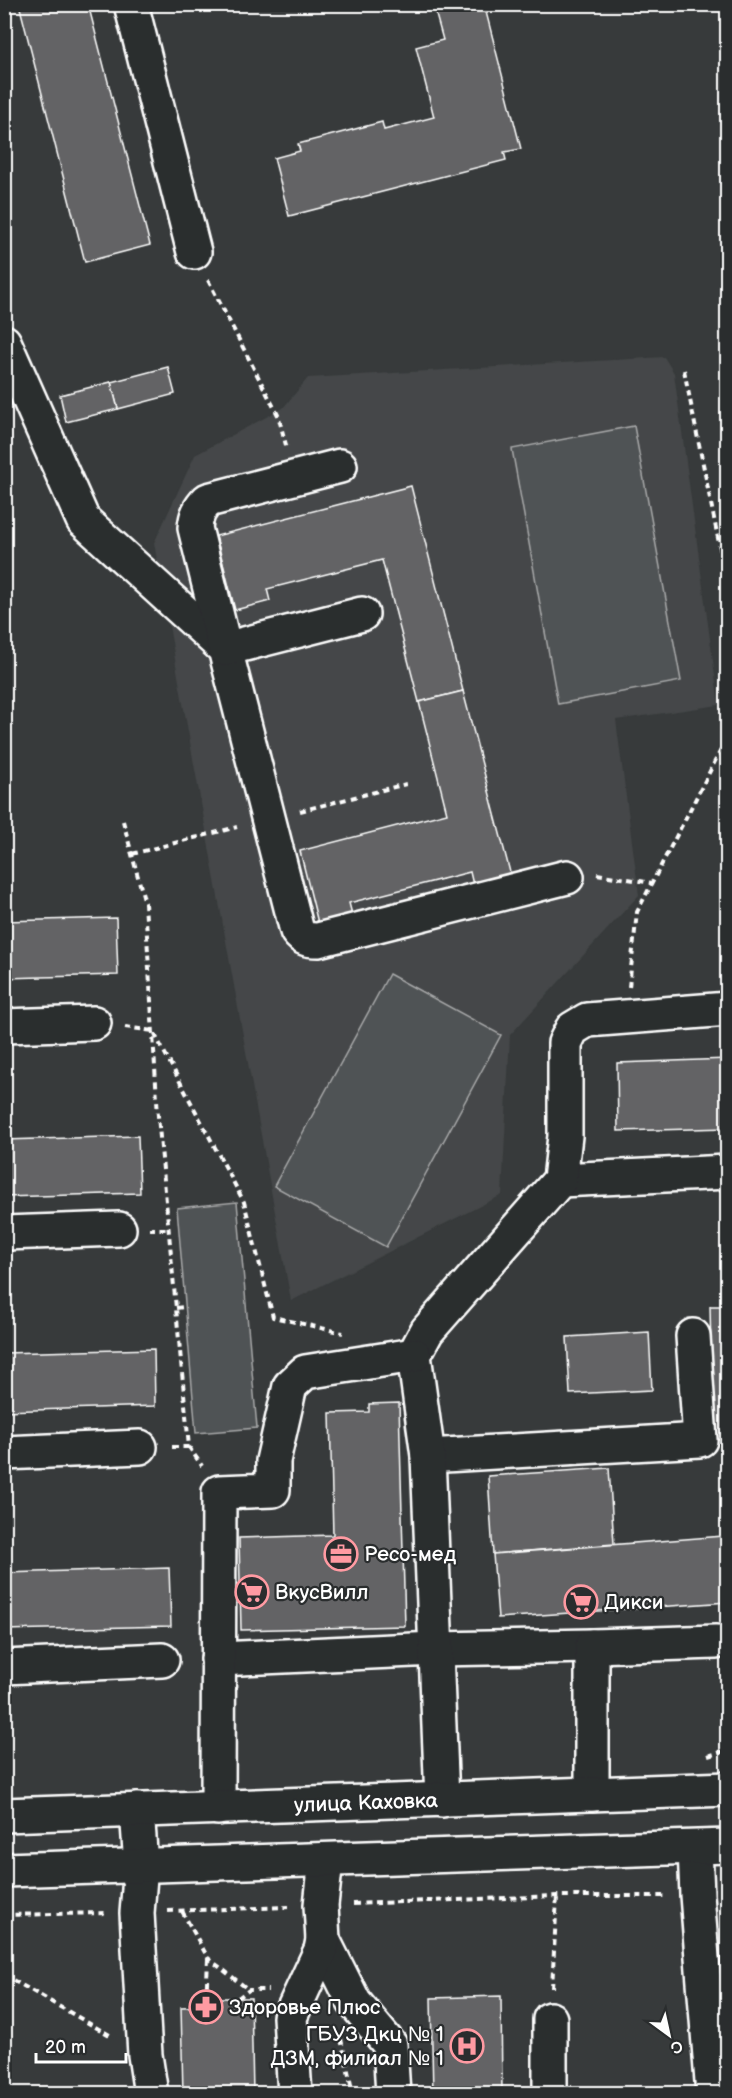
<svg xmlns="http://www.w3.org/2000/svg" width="732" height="2098" font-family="'Balsamiq Sans',sans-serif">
  <rect width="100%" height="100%" fill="#373a3b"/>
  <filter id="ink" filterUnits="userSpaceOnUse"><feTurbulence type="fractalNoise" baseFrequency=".0167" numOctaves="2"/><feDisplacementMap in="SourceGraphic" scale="12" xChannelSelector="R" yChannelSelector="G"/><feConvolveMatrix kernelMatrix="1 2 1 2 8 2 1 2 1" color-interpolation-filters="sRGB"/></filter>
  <g filter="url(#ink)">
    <polygon fill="#444748" points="664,357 674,373 719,705 616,720 639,895 510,1035 502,1195 291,1301 154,543 195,455 283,408 308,378"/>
    <g fill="#505354" stroke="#a8a9aa" stroke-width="1.5">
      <polygon points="634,426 681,681 558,704 512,449"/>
      <polygon points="389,974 501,1035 386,1247 274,1186"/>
      <polygon points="237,1202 257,1428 196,1433 177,1208"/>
    </g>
    <g fill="#636465" stroke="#fff" stroke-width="1.5">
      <polygon points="19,4 88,4 150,245 85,262"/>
      <polygon points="433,4 484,4 521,149 504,152 506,160 289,216 274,158 300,151 298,144 382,122 384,130 434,117 416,47 443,40"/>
      <polygon points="168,367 175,394 118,409 111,382"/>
      <polygon points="111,382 118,409 66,422 60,395"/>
      <polygon points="411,486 463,691 419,702 382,560 267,589 270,601 235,610 216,536"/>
      <polygon points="463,691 512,880 474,889 470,872 349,903 353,918 319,927 300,851 447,813 419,702"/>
      <polygon points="116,918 118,975 4,978 4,921"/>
      <polygon points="728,1059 728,1128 618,1131 617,1063"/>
      <polygon points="138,1136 140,1193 4,1197 4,1140"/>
      <polygon points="710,1306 728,1306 728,1439 713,1440"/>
      <polygon points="649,1332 652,1390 570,1394 567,1337"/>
      <polygon points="154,1349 155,1406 4,1411 4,1353"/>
      <polygon points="399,1403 405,1626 241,1630 239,1538 333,1535 330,1413 369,1412 369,1404"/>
      <polygon points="609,1468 614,1544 493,1554 488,1476"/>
      <polygon points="723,1536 728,1602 498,1618 493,1554"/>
      <polygon points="169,1568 171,1626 4,1630 4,1573"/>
      <polygon points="501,1996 502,2094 433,2094 431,1998"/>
      <polygon points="220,1998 251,1998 253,2094 183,2094 181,2007 220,2006"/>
    </g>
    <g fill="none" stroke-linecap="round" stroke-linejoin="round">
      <g stroke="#fff" stroke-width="38">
        <g id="minor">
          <polyline points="131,4 194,252"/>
          <path d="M 4,342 L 83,520 L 225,649 L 297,931 C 303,939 308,940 318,940 L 567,877"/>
          <path d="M 340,466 L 208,500 C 199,509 196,516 195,528 L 225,649 L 362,614"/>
          <polyline points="4,1026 94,1023"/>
          <polyline points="560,1180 728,1172"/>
          <polyline points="4,1233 119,1229"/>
          <polyline points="4,1453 140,1447"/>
          <polyline points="428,1456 700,1440 693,1336"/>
          <polyline points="218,1659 435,1649 592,1646"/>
          <polyline points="4,1667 162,1660"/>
          <polyline points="592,1794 592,1646 716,1642"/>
          <polyline points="442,1800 428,1456 414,1355 427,1331 560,1180 565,1136 565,1043 572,1029 587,1020 728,1009"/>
          <polyline points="218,1808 219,1492 273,1490 273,1461 290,1386 305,1372 414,1355"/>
          <polyline points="137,1810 141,1865 137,1913 145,2055 151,2094"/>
          <polyline points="695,1848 697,1895 713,2094"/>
          <polyline points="323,1940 354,2002 390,2045 393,2094"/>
          <polyline points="295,2094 290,2017 321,1950 323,1940 321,1905 326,1860"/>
          <polyline points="550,2094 550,2019"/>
        </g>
      </g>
      <g stroke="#fff" stroke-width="38">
        <g id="major">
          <polyline points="4,1815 728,1789"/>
          <polyline points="4,1870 728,1846"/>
        </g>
      </g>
      <g stroke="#fff" stroke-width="4" stroke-dasharray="6 4.5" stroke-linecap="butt">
        <polyline points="208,280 278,415 287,449"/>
        <polyline points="684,370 721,553 728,567"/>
        <polyline points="300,811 406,784"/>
        <polyline points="123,821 145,903 158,1116 189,1447 202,1466"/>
        <polyline points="132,854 237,827"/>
        <polyline points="597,874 652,883"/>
        <polyline points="629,987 637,912 725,742 728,719"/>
        <polyline points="125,1027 153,1031 244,1202 273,1317 343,1333"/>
        <polyline points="149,1229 169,1229"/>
        <polyline points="176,1308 185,1307"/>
        <polyline points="172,1447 189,1447"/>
        <polyline points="708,1756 728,1750"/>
        <polyline points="353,1904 557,1896 667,1896"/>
        <polyline points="168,1911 289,1907"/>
        <polyline points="182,1911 208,1958 249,1990"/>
        <polyline points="4,1915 106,1913"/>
        <polyline points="4,1975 113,2037"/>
        <polyline points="552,1988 557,1896"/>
        <polyline points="238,1998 249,1990 268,1990"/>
        <polyline points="206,2007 208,1958"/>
        <polyline points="341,2039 353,2094"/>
      </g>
      <use href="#minor" stroke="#2a2d2e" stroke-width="33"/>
      <use href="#major" stroke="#2a2d2e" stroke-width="33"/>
    </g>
  </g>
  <defs>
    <g id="office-ring" transform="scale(1.725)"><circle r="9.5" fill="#2a2d2e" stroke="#ff9aa2" stroke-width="1.5"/><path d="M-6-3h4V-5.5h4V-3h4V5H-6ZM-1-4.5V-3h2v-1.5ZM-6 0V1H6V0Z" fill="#ff9aa2"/></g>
    <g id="supermarket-ring" transform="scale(1.725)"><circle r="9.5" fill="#2a2d2e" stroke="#ff9aa2" stroke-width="1.5"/><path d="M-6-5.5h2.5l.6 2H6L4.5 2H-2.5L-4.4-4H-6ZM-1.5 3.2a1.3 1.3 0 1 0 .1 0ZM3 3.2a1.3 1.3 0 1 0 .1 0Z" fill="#ff9aa2"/></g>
    <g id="pharmacy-ring" transform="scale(1.725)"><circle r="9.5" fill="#2a2d2e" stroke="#ff9aa2" stroke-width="1.5"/><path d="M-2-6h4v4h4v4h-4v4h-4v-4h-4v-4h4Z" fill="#ff9aa2"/></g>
    <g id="hospital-ring" transform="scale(1.725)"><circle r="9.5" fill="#2a2d2e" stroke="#ff9aa2" stroke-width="1.5"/><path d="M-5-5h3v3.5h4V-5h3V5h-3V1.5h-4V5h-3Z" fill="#ff9aa2"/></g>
  </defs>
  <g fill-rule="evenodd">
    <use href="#office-ring" x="341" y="1554"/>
    <use href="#supermarket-ring" x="252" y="1592"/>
    <use href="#supermarket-ring" x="581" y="1602"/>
    <use href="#pharmacy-ring" x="206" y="2007"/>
    <use href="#hospital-ring" x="467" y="2046"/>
  </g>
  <g text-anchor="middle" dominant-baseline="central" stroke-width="4.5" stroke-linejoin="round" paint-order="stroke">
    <g font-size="21" fill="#fff" stroke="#2a2d2e" text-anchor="start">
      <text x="364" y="1554">Ресо-мед</text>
      <text x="275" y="1592">ВкусВилл</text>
      <text x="604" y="1602">Дикси</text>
      <text x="229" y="2007">Здоровье Плюс</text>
      <text x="444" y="2034" text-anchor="end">ГБУЗ Дкц № 1<tspan x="444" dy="24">ДЗМ, филиал № 1</tspan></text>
    </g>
    <g font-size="21" fill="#fff" stroke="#2a2d2e">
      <text transform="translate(366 1803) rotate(-2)">улица Каховка</text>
    </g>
  </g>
  <rect width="732" height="2098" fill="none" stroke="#2a2d2e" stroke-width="24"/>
  <rect x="12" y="12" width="708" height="2074" fill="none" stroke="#fff" stroke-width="2" filter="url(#ink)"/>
  <g transform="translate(669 2035) rotate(147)" stroke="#2a2d2e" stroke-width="4.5" paint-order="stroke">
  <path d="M0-4.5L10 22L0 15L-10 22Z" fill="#ffffff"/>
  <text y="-9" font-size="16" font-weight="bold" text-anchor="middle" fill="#ffffff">С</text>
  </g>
  <path d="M36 2053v9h90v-9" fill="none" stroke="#ffffff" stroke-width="3"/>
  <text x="45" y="2053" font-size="18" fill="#ffffff" stroke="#2a2d2e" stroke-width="4.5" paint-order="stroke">20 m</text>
</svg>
